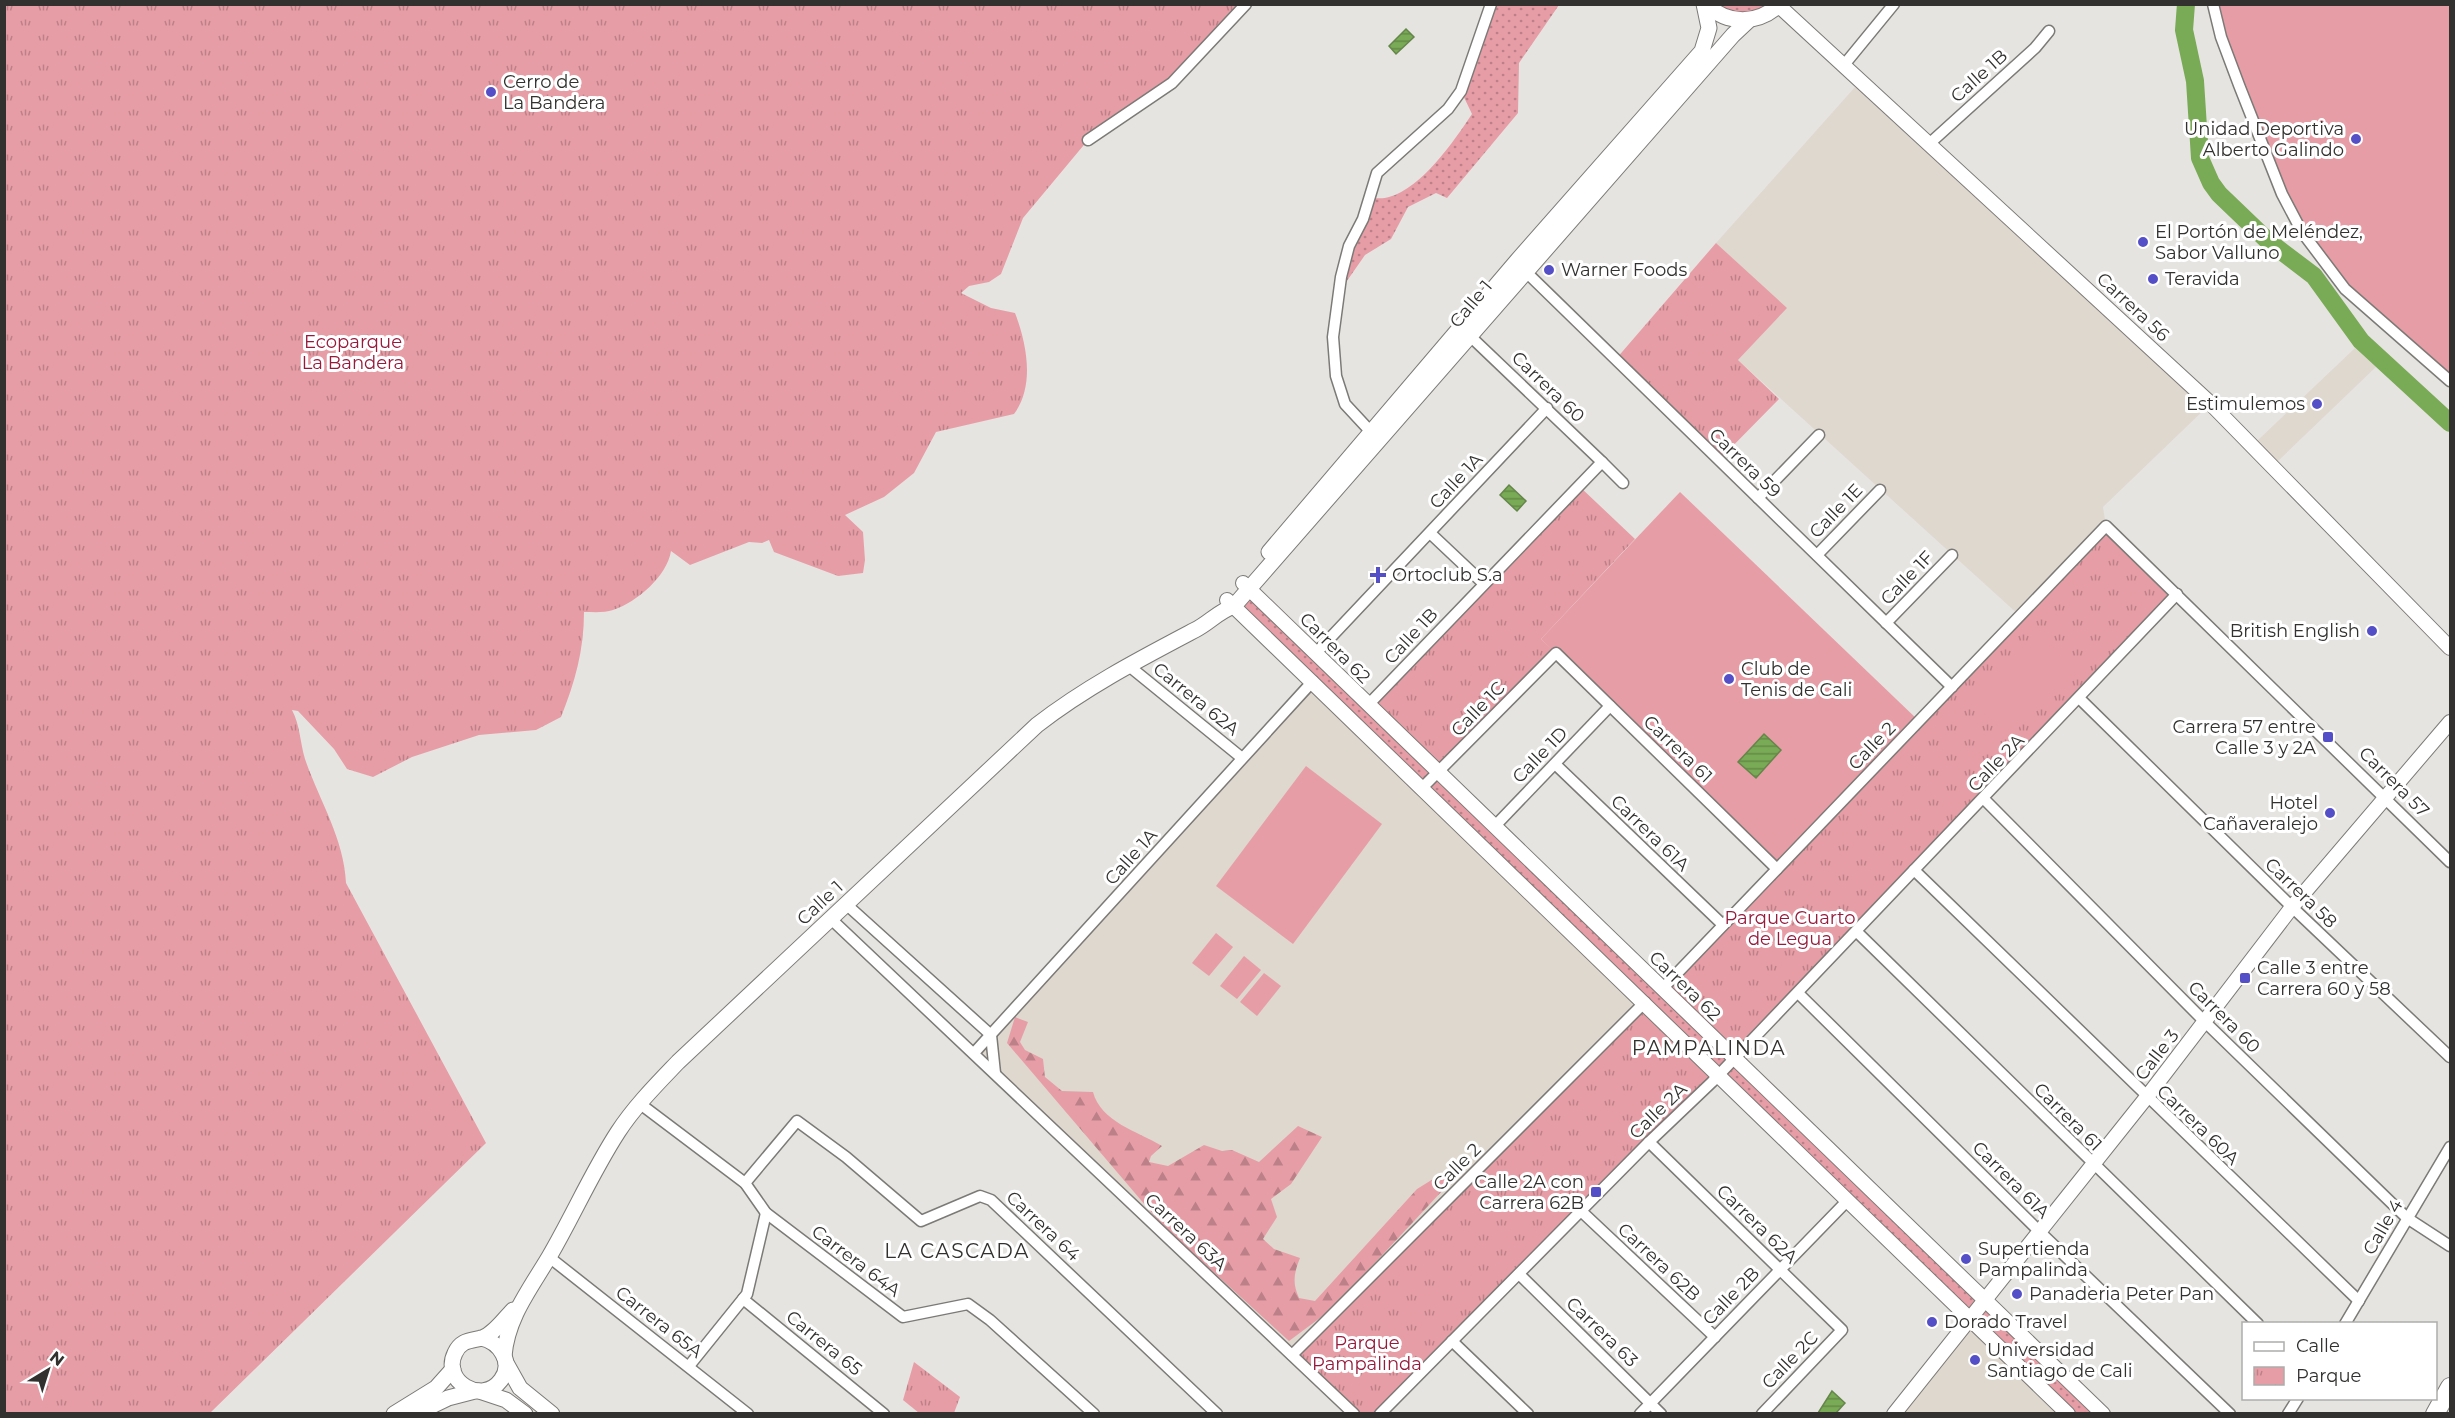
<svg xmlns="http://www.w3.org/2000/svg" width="2455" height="1418" font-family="Montserrat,sans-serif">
  <defs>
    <pattern id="grass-dots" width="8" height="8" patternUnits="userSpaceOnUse" patternTransform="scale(1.5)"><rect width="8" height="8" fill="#e79da6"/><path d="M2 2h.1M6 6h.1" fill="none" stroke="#bc8188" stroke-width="1.8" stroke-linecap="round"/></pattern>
    <pattern id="forest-firs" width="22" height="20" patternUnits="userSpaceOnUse" patternTransform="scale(1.5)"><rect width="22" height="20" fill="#e79da6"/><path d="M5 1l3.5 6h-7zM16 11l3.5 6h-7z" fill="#bc8188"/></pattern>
    <pattern id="park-tufts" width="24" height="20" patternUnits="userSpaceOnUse" patternTransform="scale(1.5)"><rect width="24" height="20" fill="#e79da6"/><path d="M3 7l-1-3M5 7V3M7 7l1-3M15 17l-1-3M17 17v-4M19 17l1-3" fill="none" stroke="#bc8188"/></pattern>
    <pattern id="water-rules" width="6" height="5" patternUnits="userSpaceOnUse" patternTransform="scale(1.5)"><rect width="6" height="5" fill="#79aa55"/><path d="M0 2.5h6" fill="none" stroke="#648b47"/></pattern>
  </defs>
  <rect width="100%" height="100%" fill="#e6e4e1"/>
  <g fill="#dfd8cf">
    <polygon points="1855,87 2206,408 2103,507 2106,526 2020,616 1738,360 1786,308 1716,243"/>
    <polygon points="2355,348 2376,367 2277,462 2257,441"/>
    <polygon points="1313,681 1645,1002 1292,1355 974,1053"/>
    <polygon points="1970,1320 2068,1414 1894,1414"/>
  </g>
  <g fill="url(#grass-dots)">
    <path d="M 1491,5 L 1559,5 L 1519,63 L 1518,113 L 1447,198 L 1436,193 L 1408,207 L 1391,239 L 1365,255 L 1342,288 L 1341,277 L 1370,198 C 1376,198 1384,199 1389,197 C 1422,188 1454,141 1472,114 L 1461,91 Z"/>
    <polygon points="1706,5 1780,5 1754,19"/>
    <polygon points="1250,589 2103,1413 2068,1413 1234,606"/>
  </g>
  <path fill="url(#forest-firs)" d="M 1015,1017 L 1028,1022 L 1020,1042 L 1025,1050 L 1043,1059 L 1045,1077 L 1062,1091 L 1093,1092 C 1101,1122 1137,1131 1162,1146 L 1151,1156 L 1149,1162 L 1168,1166 L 1204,1145 L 1222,1151 L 1232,1150 L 1259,1162 L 1298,1126 L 1322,1137 L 1291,1184 L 1271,1199 L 1277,1217 L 1263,1239 L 1274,1249 L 1300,1258 C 1294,1273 1292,1283 1299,1298 L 1315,1301 L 1417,1189 L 1438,1176 L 1456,1176 L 1332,1309 L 1289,1341 L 1163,1226 L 1007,1043 Z"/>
  <g fill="url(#park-tufts)">
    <path d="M 5,5 L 1246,5 L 1172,83 L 1088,140 L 1023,218 L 1001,274 L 989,282 L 969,286 L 961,293 L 991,308 L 1015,313 C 1027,344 1035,386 1014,414 L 936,432 L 914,473 L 884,497 L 845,515 L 863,532 L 865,560 L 863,573 L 838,576 L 774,552 L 769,540 L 762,543 L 749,542 L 690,565 L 671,551 C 667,576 637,602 613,610 C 605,613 593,612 584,612 C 584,650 575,682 561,717 L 536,730 L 479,735 L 412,757 L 373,777 L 347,769 L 334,749 L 298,711 L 292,710 C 300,725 300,742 305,759 C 319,800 344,838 346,883 L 486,1143 L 210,1413 L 5,1414 Z"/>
    <polygon points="1716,243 1787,308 1738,360 1779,399 1719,460 1616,359"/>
    <polygon points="1579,486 1635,539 1541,639 1556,653 1437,773 1368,705"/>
    <polygon points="2106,526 2177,594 1735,1059 1662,989"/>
    <polygon points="1645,1002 1719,1075 1382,1413 1354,1413 1292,1355"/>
    <polygon points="914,1362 960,1397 954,1413 919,1413 903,1400"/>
  </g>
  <g fill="#e79da6">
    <polygon points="2213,5 2450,5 2450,381 2345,289 2282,194"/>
    <polygon points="1680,492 1919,721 1777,869 1541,639"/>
    <polygon points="2035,633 2074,668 2010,737 1972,702"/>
    <polygon points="1306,766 1382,824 1293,944 1216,886"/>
    <polygon points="1216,933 1233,947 1209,976 1192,963"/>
    <polygon points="1244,956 1261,970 1237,999 1220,986"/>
    <polygon points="1264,973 1281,986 1257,1016 1240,1002"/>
  </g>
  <g fill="url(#water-rules)" stroke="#64864a" stroke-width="1.5">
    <polygon points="1406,29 1414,37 1396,54 1389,46"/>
    <polygon points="1509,485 1526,501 1517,511 1500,495"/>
    <polygon points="1764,734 1781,750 1756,778 1738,762"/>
    <polygon points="1832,1391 1845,1403 1836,1413 1818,1413"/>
  </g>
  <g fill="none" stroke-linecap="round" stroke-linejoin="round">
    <polyline stroke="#79aa55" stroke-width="18" points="2186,4 2184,30 2195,81 2200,158 2211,183 2219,194 2268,241 2314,276 2361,341 2450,423"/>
    <g stroke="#7c7a77" stroke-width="13">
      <g id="minor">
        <polyline points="2213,4 2221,37 2239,85 2282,194 2302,232 2345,289 2450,381"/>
        <polyline points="1844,65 1894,4"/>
        <polyline points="1088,140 1172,83 1246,4"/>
        <polyline points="1929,144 2035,48 2049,31"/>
        <polyline points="1522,268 1952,687"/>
        <polyline points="1371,432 1345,404 1336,376 1333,337 1341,277 1349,246 1363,219 1377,173 1448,109 1461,91 1491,4"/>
        <polyline points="1602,462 1623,483"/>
        <polyline points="1758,498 1819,435"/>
        <polyline points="1430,533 1483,583"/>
        <polyline points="1817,555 1880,490"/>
        <polyline points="1886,623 1952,555"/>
        <polyline points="1315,654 1547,408"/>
        <polyline points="1129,666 1242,758"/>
        <polyline points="2080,699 2292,907 2450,1057"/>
        <polyline points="1368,705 1602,462 1470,336"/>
        <polyline points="1555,764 1723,925"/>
        <polyline points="1423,787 1556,653 1777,869"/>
        <polyline points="1984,799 2205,1022 2407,1218 2450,1246"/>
        <polyline points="1494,827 1610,706"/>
        <polyline points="1914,870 2359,1301"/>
        <polyline points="847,905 991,1035 995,1073"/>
        <polyline points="831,919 1354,1414"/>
        <polyline points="1857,932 2258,1324"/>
        <polyline points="1662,989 2106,526 2450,862"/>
        <polyline points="1798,993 2040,1232 2230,1414"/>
        <polyline points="974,1053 1313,681"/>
        <polyline points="639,1103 745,1183 766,1213 903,1317 968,1304 990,1320 1094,1414"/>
        <polyline points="1649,1142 1842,1330 1762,1414"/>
        <polyline points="745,1183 797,1121 846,1157 921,1221 980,1196 991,1200 1217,1414"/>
        <polyline points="1581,1211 1715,1337"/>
        <polyline points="549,1257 748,1414"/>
        <polyline points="1519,1274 1661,1414"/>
        <polyline points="743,1299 884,1414"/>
        <polyline points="2345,1324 2450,1147"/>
        <polyline points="1452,1341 1528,1414"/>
        <polyline points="1292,1355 1645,1002"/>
        <polyline points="689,1366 747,1294 766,1213"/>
        <polyline points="1380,1414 1649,1142 1712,1082 2177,594"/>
        <polyline points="1640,1414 1847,1201"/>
        <polyline points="2288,1414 2298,1398"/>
      </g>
    </g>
    <g stroke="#7c7a77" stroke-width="16">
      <g id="tertiary">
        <polyline points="1779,6 2210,403 2450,648"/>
        <polyline points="1243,583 2103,1414"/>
        <polyline points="1227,600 2068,1414"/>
        <polyline points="1894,1414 2146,1098 2292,907 2450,722"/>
      </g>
    </g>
    <g stroke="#7c7a77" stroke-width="17">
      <g id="secondary">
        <path d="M 1706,4 C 1727,25 1758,25 1780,4"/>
        <polyline points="1269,552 1516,262 1702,51 1709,28 1704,4"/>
        <path d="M 481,1338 C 500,1342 514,1363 501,1380 C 482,1406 441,1381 455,1353 C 461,1340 470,1341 482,1338 C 494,1334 504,1319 513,1310"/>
        <path d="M 504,1356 C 507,1318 530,1289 549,1257 C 573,1216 592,1172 618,1132 C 635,1106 657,1084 678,1062 L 1037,725 C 1086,687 1140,659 1195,630 C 1209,623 1219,611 1234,606 L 1733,35 L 1749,20"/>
        <polyline points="506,1363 520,1388 552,1414"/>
        <polyline points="479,1391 506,1400 525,1414"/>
        <polyline points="394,1414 436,1388 453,1369"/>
        <polyline points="415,1414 448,1398 475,1391"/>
      </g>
    </g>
    <g stroke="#7c7a77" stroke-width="20">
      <polyline id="primary" points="2435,1414 2450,1387"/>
    </g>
    <use href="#minor" stroke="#fff" stroke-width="10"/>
    <use href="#tertiary" stroke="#fff" stroke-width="14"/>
    <use href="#secondary" stroke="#fff" stroke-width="15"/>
    <use href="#primary" stroke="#fff" stroke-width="18"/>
  </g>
  <g fill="#554fc7" stroke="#fff" stroke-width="2">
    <circle cx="491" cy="92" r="6"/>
    <circle cx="2356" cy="139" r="6"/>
    <circle cx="2143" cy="242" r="6"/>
    <circle cx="1549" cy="270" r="6"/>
    <circle cx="2153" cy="279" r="6"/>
    <circle cx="2317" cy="404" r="6"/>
    <path d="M1375 566h6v6h6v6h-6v6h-6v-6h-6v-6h6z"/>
    <circle cx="2372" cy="631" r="6"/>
    <circle cx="1729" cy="679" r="6"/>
    <rect x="2322" y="731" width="12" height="12" rx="3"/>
    <circle cx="2330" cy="813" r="6"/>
    <rect x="2239" y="972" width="12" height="12" rx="3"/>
    <rect x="1590" y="1186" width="12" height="12" rx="3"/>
    <circle cx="1966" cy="1259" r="6"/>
    <circle cx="2017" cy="1294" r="6"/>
    <circle cx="1932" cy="1322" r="6"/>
    <circle cx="1975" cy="1360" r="6"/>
  </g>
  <g text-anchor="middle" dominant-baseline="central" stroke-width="6" stroke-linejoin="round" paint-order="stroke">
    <g font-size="18" fill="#323130" stroke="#fff">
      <text transform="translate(1979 76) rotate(-42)">Calle 1B</text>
      <text transform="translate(1471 304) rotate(-50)">Calle 1</text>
      <text transform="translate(2133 307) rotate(43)">Carrera 56</text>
      <text transform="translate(1548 387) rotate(44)">Carrera 60</text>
      <text transform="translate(1745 463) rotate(44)">Carrera 59</text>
      <text transform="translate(1456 481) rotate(-47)">Calle 1A</text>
      <text transform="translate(1836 511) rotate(-46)">Calle 1E</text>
      <text transform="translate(1907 578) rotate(-46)">Calle 1F</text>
      <text transform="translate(1411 636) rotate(-47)">Calle 1B</text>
      <text transform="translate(1335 648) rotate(45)">Carrera 62</text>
      <text transform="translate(1196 699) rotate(39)">Carrera 62A</text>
      <text transform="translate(1478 709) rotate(-46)">Calle 1C</text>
      <text transform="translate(1872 746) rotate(-46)">Calle 2</text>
      <text transform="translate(1678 749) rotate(44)">Carrera 61</text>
      <text transform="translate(1540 755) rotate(-46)">Calle 1D</text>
      <text transform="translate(1996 763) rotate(-46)">Calle 2A</text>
      <text transform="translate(2394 782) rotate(45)">Carrera 57</text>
      <text transform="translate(1650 833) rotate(44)">Carrera 61A</text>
      <text transform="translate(1131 857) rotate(-48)">Calle 1A</text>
      <text transform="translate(2301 893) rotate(44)">Carrera 58</text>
      <text transform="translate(820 903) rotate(-43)">Calle 1</text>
      <text transform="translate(1685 986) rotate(44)">Carrera 62</text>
      <text transform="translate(2224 1017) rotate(45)">Carrera 60</text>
      <text transform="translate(2157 1055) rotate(-52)">Calle 3</text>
      <text transform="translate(1658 1111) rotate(-44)">Calle 2A</text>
      <text transform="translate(2068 1117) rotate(45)">Carrera 61</text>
      <text transform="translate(2198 1125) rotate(44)">Carrera 60A</text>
      <text transform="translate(1457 1167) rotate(-45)">Calle 2</text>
      <text transform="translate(2011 1180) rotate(45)">Carrera 61A</text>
      <text transform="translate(1757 1224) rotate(44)">Carrera 62A</text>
      <text transform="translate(1043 1226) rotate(43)">Carrera 64</text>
      <text transform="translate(2383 1227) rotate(-60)">Calle 4</text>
      <text transform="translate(1186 1232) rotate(43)">Carrera 63A</text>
      <text transform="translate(856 1261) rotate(37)">Carrera 64A</text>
      <text transform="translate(1659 1262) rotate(43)">Carrera 62B</text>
      <text transform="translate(1731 1296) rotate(-46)">Calle 2B</text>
      <text transform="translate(659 1322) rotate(38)">Carrera 65A</text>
      <text transform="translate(1602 1332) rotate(44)">Carrera 63</text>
      <text transform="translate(824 1343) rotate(39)">Carrera 65</text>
      <text transform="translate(1790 1360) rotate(-46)">Calle 2C</text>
    </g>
    <g font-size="18" fill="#323130" stroke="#fff" text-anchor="start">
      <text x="503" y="82">Cerro de<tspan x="503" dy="21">La Bandera</tspan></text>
      <text x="2344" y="129" text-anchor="end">Unidad Deportiva<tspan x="2344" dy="21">Alberto Galindo</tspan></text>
      <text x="2155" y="232">El Portón de Meléndez,<tspan x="2155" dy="21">Sabor Valluno</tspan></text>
      <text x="1561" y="270">Warner Foods</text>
      <text x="2165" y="279">Teravida</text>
      <text x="2305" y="404" text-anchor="end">Estimulemos</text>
      <text x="1392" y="575">Ortoclub S.a</text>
      <text x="2360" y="631" text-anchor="end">British English</text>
      <text x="1741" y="669">Club de<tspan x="1741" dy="21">Tenis de Cali</tspan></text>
      <text x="2316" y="727" text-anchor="end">Carrera 57 entre<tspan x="2316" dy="21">Calle 3 y 2A</tspan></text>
      <text x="2318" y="803" text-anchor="end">Hotel<tspan x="2318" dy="21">Cañaveralejo</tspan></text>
      <text x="2257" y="968">Calle 3 entre<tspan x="2257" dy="21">Carrera 60 y 58</tspan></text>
      <text x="1584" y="1182" text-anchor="end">Calle 2A con<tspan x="1584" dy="21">Carrera 62B</tspan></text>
      <text x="1978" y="1249">Supertienda<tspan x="1978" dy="21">Pampalinda</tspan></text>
      <text x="2029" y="1294">Panaderia Peter Pan</text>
      <text x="1944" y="1322">Dorado Travel</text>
      <text x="1987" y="1350">Universidad<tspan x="1987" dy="21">Santiago de Cali</tspan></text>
    </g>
    <g font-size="18" fill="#951a3c" stroke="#fff">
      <text x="353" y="342">Ecoparque<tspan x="353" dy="21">La Bandera</tspan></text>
      <text x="1790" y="918">Parque Cuarto<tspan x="1790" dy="21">de Legua</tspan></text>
      <text x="1367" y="1343">Parque<tspan x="1367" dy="21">Pampalinda</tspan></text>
    </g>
    <g font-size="20" letter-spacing="1.5" fill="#323130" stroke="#fff">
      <text x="1709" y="1048">PAMPALINDA</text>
      <text x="957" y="1251">LA CASCADA</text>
    </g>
  </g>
  <rect width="2455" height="1418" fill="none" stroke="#323130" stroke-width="12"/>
  <rect x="2242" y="1322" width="195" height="78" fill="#ffffff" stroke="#adadac" stroke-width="1.5"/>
  <rect x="2254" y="1342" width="30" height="9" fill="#ffffff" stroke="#adadac" stroke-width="1.5"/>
  <text x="2296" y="1352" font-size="18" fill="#323130">Calle</text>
  <rect x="2254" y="1367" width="30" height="18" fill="url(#park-tufts)" stroke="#adadac" stroke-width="1.5"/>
  <text x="2296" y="1382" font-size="18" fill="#323130">Parque</text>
  <g transform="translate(48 1370) rotate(38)" stroke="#ffffff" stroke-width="4.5" paint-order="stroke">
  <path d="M0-4.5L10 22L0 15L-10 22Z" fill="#323130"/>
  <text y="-9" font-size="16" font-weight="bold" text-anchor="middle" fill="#323130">N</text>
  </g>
</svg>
